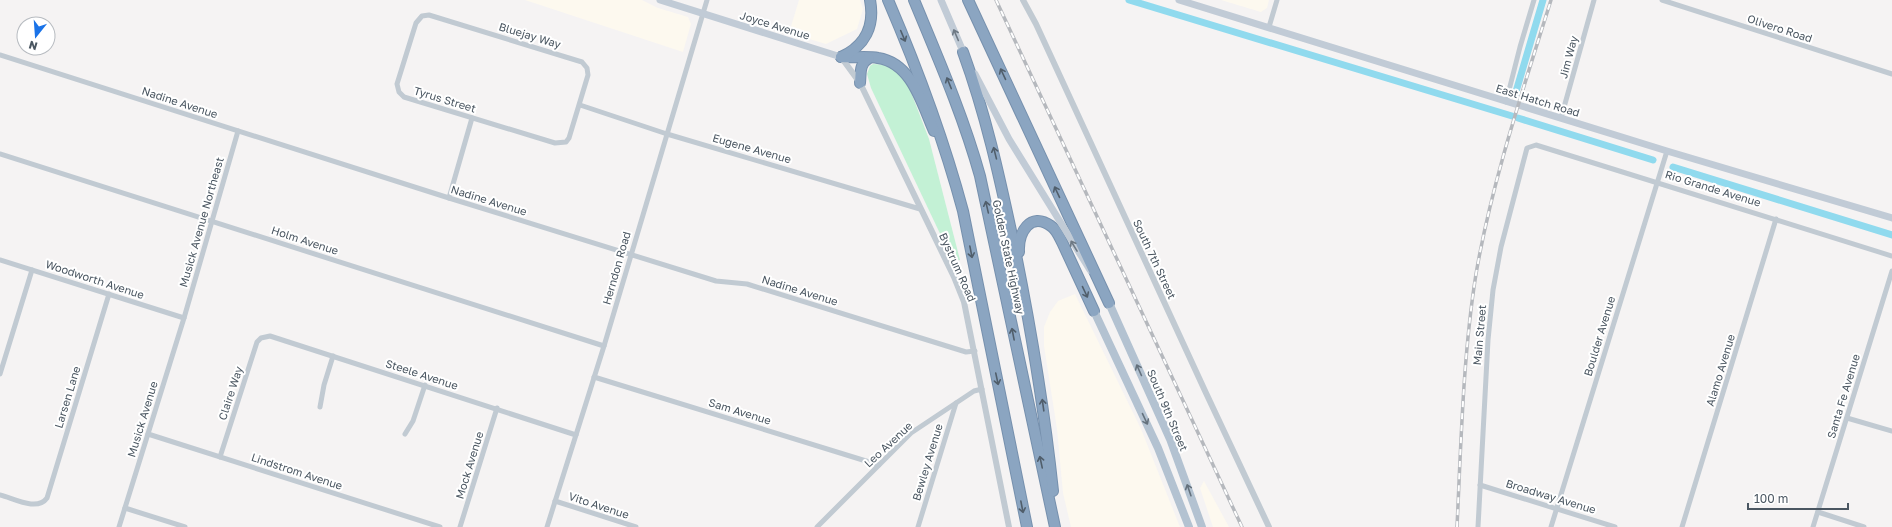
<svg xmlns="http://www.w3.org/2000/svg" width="1892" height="527" font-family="'Golos Text',sans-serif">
  <rect width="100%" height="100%" fill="#f5f3f3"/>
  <g fill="#fdf9ef">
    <polygon points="525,0 642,0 658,8 688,17 691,24 683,52"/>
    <polygon points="799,0 860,0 863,9 857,29 826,44 789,33"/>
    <polygon points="1221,0 1269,0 1267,8 1261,12"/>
    <polygon points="1075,294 1141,429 1180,527 1071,527 1063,493 1057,429 1044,346 1044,327 1050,312 1058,301"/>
    <polygon points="1204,481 1229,527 1213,527 1200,488"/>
  </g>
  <polygon fill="#c3f1d5" points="873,64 887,65 903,76 909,87 929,139 960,260 953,261 871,88 867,74 870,66"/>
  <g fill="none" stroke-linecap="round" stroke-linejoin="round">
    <g stroke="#90daee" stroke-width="7">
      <polyline points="1129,0 1512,116"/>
      <polyline points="1515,95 1543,0"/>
      <polyline points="1518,118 1653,160"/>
      <polyline points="1673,167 1892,235"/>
    </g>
    <g stroke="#7690ad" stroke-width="12">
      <g id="motorway">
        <path d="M 888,0 C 918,70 943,137 963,211 L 1027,527"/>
        <path d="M 914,0 C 938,58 963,115 980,176 L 1055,527"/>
        <polyline points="968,0 1109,303"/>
        <path d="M 963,52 C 986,115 999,175 1013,240 C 1030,323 1044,406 1053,491"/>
        <path d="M 841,57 C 853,58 868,56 878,58 C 912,63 922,104 934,131"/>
        <path d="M 841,57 C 865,46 875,26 870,0"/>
        <path d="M 860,83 C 861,73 859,64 869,58"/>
        <path d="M 1019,252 C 1018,233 1030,211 1051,226 C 1056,229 1059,236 1062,242 L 1094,311"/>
      </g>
    </g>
    <g stroke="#c1cad2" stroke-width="5">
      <polyline points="1662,0 1892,74"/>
      <polygon points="429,15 582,62 587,68 588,75 569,138 566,142 555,143 404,97 399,92 397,84 416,23 422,16"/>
      <polyline points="1269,27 1277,0"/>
      <polyline points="0,55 449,198 716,281 747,284 966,352 975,351"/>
      <polyline points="1506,102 1520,47 1534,0"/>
      <polyline points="580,105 667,134 920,209"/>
      <polyline points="1561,118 1594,0"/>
      <polyline points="0,154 604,346"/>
      <polyline points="449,198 472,118"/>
      <polyline points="0,260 184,318"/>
      <polyline points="0,374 32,270"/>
      <polyline points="594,377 879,465"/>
      <polyline points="320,407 324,385 333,356"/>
      <polyline points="1847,418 1892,431"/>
      <polyline points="148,434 440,527"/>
      <polyline points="405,434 413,421 425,385"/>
      <polyline points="220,457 257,342 261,338 270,336 576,435"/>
      <polyline points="1480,485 1615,527"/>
      <path d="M 0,495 C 13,498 37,512 47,498 L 109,294"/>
      <polyline points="555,501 636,527"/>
      <polyline points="125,508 185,527"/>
      <polyline points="1818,512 1864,527"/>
      <polyline points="119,527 184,318 238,131"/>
      <polyline points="460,527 497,408"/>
      <polyline points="547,527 604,346 707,0"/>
      <polyline points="817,527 911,433 974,391 982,389"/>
      <polyline points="918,527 956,403"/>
      <polyline points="1478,527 1488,340 1493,290 1501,247 1527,148 1536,145 1892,256"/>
      <polyline points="1551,527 1667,151"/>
      <polyline points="1682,527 1776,219"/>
      <polyline points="1813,527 1892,271"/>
    </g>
    <g stroke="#c1cad2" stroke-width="6">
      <polyline points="1023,0 1036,24 1206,393 1269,527"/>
      <polyline points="841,57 860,83 954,277 964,302 1009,527"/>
    </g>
    <g stroke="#c1cbd6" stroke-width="7">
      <polyline points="660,0 841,57"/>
      <polyline points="941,0 965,56"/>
      <polyline points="1179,0 1667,151 1892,218"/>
      <polyline points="975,74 1009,139 1090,270"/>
    </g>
    <g stroke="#b3c2d1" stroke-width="8">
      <polyline points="1109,303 1170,439 1202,527"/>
      <polyline points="1094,311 1158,448 1189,527"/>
    </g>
    <use href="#motorway" stroke="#8ba5c1" stroke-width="10"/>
    <g stroke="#b5b8bd" stroke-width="3.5">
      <g id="rail">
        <polyline points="996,0 1242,527"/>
        <path d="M 1457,527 C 1461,444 1463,355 1476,274 C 1492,181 1523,90 1551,0"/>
      </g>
    </g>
    <use href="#rail" stroke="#fff" stroke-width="2" stroke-dasharray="6" stroke-linecap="butt"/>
  </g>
  <defs><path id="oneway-shaft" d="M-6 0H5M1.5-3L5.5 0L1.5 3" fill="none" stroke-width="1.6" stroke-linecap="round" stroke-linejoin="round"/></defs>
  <g stroke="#6e7984">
    <use href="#oneway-shaft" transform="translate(956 35) rotate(-113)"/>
    <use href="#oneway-shaft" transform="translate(1074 246) rotate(-121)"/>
  </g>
  <g stroke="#505e6b">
    <use href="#oneway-shaft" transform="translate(903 36) rotate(67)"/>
    <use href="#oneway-shaft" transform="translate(1003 74) rotate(-115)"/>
    <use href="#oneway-shaft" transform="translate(949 83) rotate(-112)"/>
    <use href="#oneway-shaft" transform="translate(995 153) rotate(-104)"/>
    <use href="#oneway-shaft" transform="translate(1057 192) rotate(-115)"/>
    <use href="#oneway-shaft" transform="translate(987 207) rotate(-103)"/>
    <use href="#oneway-shaft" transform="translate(971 252) rotate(79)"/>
    <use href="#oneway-shaft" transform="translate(1085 292) rotate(65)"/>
    <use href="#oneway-shaft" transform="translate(1013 334) rotate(-101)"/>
    <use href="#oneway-shaft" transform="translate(997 379) rotate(78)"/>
    <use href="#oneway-shaft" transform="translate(1043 405) rotate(-98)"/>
    <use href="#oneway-shaft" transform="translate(1041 462) rotate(-102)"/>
    <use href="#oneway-shaft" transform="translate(1022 507) rotate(79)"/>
  </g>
  <g stroke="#64717d">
    <use href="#oneway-shaft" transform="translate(1139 370) rotate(-114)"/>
    <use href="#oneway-shaft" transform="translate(1145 419) rotate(65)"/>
    <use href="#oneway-shaft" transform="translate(1189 490) rotate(-109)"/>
  </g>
  <g text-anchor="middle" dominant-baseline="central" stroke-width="4" stroke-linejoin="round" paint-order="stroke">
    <g font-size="11" fill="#4a5661" stroke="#fff">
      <text transform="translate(775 25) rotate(17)">Joyce Avenue</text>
      <text transform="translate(1780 28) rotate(18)">Olivero Road</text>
      <text transform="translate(530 35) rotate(17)">Bluejay Way</text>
      <text transform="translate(1568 57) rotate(-75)">Jim Way</text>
      <text transform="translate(445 99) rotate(17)">Tyrus Street</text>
      <text transform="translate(1538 100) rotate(17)">East Hatch Road</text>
      <text transform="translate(180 102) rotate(18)">Nadine Avenue</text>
      <text transform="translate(752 148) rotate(16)">Eugene Avenue</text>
      <text transform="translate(1713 188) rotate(17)">Rio Grande Avenue</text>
      <text transform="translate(489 200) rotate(17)">Nadine Avenue</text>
      <text transform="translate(201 222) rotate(-74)">Musick Avenue Northeast</text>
      <text transform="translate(305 240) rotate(18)">Holm Avenue</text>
      <text transform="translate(1009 257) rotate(78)">Golden State Highway</text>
      <text transform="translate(1155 259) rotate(65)">South 7th Street</text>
      <text transform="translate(958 267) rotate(66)">Bystrum Road</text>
      <text transform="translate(616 268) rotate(-74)">Herndon Road</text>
      <text transform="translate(95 279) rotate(18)">Woodworth Avenue</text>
      <text transform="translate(800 290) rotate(17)">Nadine Avenue</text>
      <text transform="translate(1479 335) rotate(-85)">Main Street</text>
      <text transform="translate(1599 336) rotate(-73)">Boulder Avenue</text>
      <text transform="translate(1720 370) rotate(-73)">Alamo Avenue</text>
      <text transform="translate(422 374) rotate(18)">Steele Avenue</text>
      <text transform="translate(230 393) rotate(-72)">Claire Way</text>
      <text transform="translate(1843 396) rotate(-73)">Santa Fe Avenue</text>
      <text transform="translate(67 397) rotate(-73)">Larsen Lane</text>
      <text transform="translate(1168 410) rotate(67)">South 9th Street</text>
      <text transform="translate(740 411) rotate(17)">Sam Avenue</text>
      <text transform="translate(142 419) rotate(-73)">Musick Avenue</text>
      <text transform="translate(888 444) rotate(-43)">Leo Avenue</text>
      <text transform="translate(927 462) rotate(-73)">Bewley Avenue</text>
      <text transform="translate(469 465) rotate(-73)">Mock Avenue</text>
      <text transform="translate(297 471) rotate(18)">Lindstrom Avenue</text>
      <text transform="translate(1551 496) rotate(17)">Broadway Avenue</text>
      <text transform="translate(599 505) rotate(18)">Vito Avenue</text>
    </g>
  </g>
  <g transform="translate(36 36) rotate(197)"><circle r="19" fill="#ffffff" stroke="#b7bbc0"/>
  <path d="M0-3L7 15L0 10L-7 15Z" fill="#1a73e8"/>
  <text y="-6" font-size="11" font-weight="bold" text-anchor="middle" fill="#4a5661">N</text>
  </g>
  <path d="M1748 503v6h100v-6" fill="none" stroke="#4a5661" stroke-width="2"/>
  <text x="1754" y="503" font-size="12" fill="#4a5661" stroke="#ffffff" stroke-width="3" paint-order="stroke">100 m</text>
</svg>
